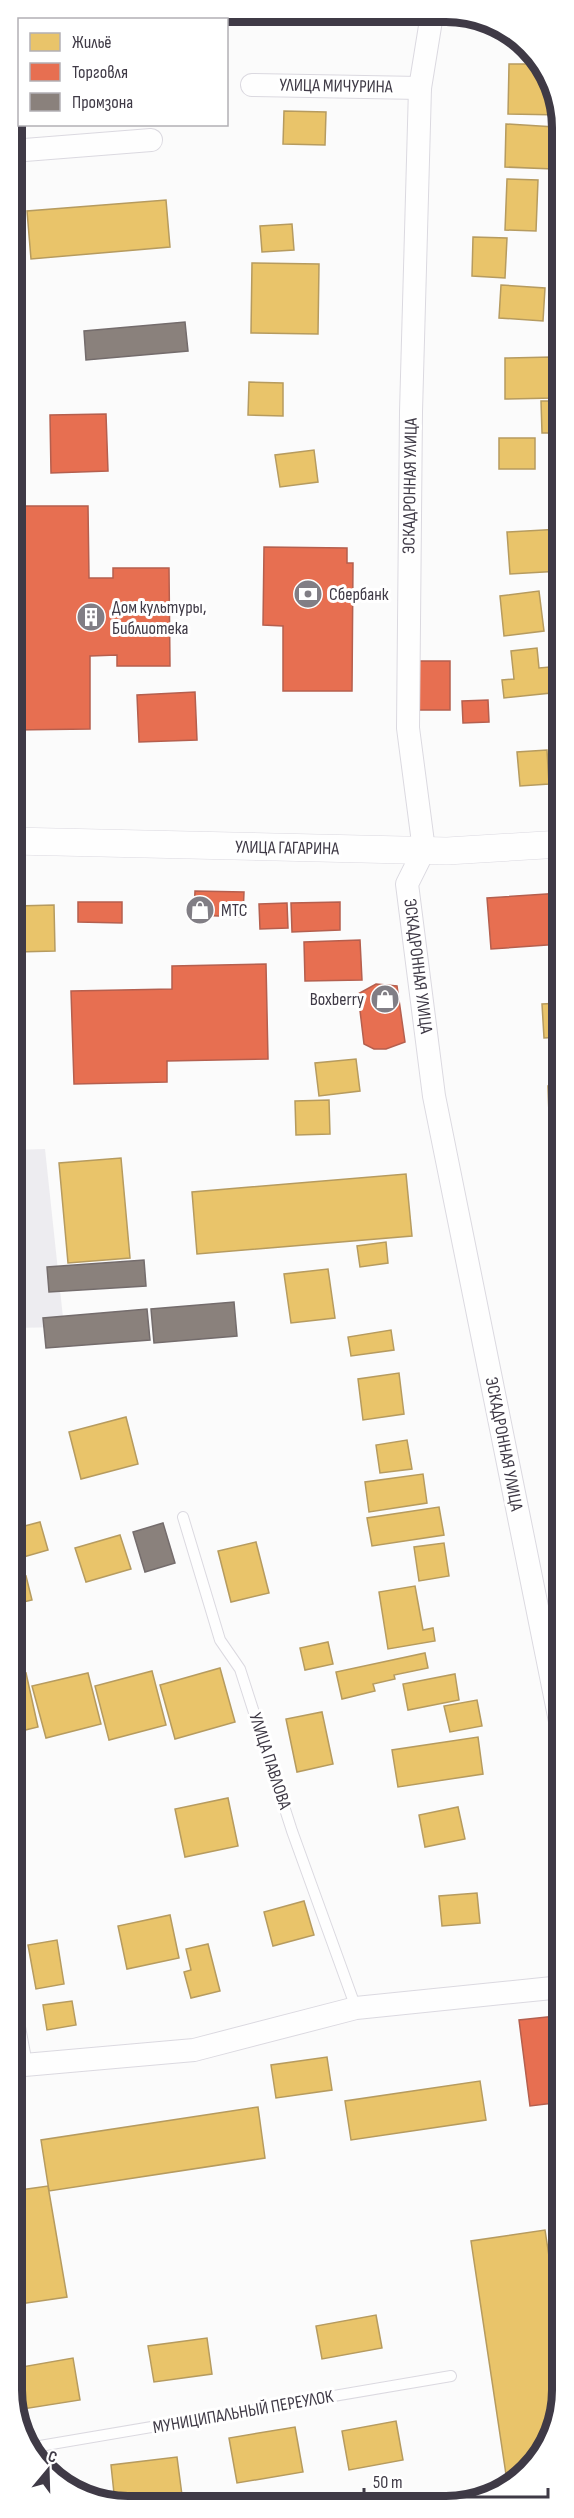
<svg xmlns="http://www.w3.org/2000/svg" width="574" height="2518" font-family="'Sofia Sans Condensed',sans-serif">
  <rect width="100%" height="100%" fill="#fbfbfb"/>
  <polygon fill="#edecf0" points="45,1149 64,1327 13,1328 13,1150"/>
  <g fill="#e9c46a" stroke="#b69b5f" stroke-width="1.5">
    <polygon points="509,64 537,64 561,115 508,114"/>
    <polygon points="284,111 326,112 325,145 283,144"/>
    <polygon points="506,124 555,127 553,169 505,167"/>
    <polygon points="507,179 538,180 536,231 505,230"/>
    <polygon points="166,200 170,247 31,259 27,211"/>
    <polygon points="292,224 294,250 262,252 260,226"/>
    <polygon points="473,237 507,238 505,278 472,276"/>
    <polygon points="252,263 319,264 318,334 251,333"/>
    <polygon points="501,285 545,288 543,321 499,318"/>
    <polygon points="552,357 553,398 505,399 505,358"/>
    <polygon points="249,382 283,383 283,416 248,415"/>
    <polygon points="541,401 561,401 561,433 542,433"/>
    <rect x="499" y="438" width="36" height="31"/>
    <polygon points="314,450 318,482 280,487 275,455"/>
    <polygon points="561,529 561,571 510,574 507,532"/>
    <polygon points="539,591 544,631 504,636 500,596"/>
    <polygon points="537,648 539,668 561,666 561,692 504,698 502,680 514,679 511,651"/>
    <polygon points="547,750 549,784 520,786 517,752"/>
    <polygon points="54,905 55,951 17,952 16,906"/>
    <polygon points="561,1003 561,1037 544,1038 542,1004"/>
    <polygon points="356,1059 360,1091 319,1096 315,1063"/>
    <polygon points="561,1085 561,1114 549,1115 548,1086"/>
    <polygon points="329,1100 330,1134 296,1135 295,1101"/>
    <polygon points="561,1154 561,1187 555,1187 552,1155"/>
    <polygon points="121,1158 130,1258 68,1263 59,1163"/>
    <polygon points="406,1174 412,1236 197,1254 192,1192"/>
    <polygon points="386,1242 388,1263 360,1267 357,1246"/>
    <polygon points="328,1269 335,1318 291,1323 284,1274"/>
    <polygon points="391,1330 394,1350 351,1356 348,1337"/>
    <polygon points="399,1373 404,1414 363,1420 358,1379"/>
    <polygon points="126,1417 138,1464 81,1479 69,1432"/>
    <polygon points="407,1440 412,1469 380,1473 376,1445"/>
    <polygon points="423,1474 427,1503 369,1512 365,1482"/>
    <polygon points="439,1507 444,1535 372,1546 367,1518"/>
    <polygon points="40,1522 48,1550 13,1560 13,1529"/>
    <polygon points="120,1535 131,1569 86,1582 75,1548"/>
    <polygon points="256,1542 269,1593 231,1602 218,1551"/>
    <polygon points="444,1543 449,1576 419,1581 414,1547"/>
    <polygon points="26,1576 32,1600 19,1603 19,1606 13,1608 13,1579"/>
    <polygon points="415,1586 423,1630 433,1628 435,1641 388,1649 379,1592"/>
    <polygon points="328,1642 333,1664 305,1670 300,1648"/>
    <polygon points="425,1653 428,1668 394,1675 395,1679 373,1684 375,1691 342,1699 336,1672"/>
    <polygon points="220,1668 235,1722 175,1739 160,1685"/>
    <polygon points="152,1671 166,1725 109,1740 95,1686"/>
    <polygon points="26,1673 38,1727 13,1733 13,1676"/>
    <polygon points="88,1673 101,1724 46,1738 32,1686"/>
    <polygon points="455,1674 459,1700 408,1710 403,1684"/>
    <polygon points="477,1700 482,1726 450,1732 444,1706"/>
    <polygon points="322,1712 333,1764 297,1772 286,1719"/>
    <polygon points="478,1737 483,1774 398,1787 392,1750"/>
    <polygon points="228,1798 238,1846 185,1857 175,1809"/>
    <polygon points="458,1807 465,1839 425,1847 419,1815"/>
    <polygon points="477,1893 480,1923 442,1926 439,1896"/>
    <polygon points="304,1901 314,1935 273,1946 264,1912"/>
    <polygon points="170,1915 179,1958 127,1969 118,1926"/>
    <polygon points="57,1940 64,1984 36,1989 28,1945"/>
    <polygon points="208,1944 220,1991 191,1998 184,1972 191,1970 186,1949"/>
    <polygon points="72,2001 76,2025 47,2030 43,2005"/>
    <polygon points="327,2057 332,2090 276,2098 271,2065"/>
    <polygon points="480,2081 486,2120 351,2140 345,2101"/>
    <polygon points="258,2107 265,2158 49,2191 41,2140"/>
    <polygon points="48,2186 67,2297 20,2304 13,2263 13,2191"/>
    <polygon points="545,2230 562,2341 562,2397 533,2467 507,2481 471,2241"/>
    <polygon points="376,2315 382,2348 322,2359 316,2326"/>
    <polygon points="207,2338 212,2374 154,2382 148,2346"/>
    <polygon points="73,2358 80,2400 23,2409 16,2368"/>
    <polygon points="396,2421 403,2460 349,2470 342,2431"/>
    <polygon points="295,2427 303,2472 237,2483 229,2438"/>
    <polygon points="177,2457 182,2495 115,2503 111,2465"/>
  </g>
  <g fill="#e76f51" stroke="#b55f4e" stroke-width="1.5">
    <polygon points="169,12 194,12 194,20 130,20 169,18"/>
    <polygon points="106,414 108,471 51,473 50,415"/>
    <polygon points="12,506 88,506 89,578 113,578 113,568 169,568 170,666 117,666 117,655 90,656 90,729 12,730"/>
    <polygon points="264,547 347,548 347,563 353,563 352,691 283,691 283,626 263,625"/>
    <rect x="415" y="661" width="35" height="49"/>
    <polygon points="195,692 197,740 139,742 137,695"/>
    <polygon points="488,700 489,722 463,723 462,701"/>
    <polygon points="195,891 244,892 243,917 194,915"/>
    <polygon points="561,893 561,944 491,949 487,898"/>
    <polygon points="78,902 122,902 122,923 78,922"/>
    <polygon points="340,902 340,930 292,932 291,903"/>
    <polygon points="287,903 288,928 260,929 259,904"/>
    <polygon points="360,940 362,980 305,981 304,942"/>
    <polygon points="266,964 268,1059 167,1061 167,1082 74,1084 71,991 172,989 172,966"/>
    <polygon points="376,984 397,986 405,1042 386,1049 374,1049 364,1044 358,994"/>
    <polygon points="556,2016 562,2060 562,2102 530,2106 519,2020"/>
  </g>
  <g fill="#8a817c" stroke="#746c6c" stroke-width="1.5">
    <polygon points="185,322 188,351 86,360 84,331"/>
    <polygon points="144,1260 146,1286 49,1292 47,1267"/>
    <polygon points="234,1302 237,1336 154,1343 151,1309"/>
    <polygon points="147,1309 150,1340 46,1348 43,1318"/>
    <polygon points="13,1466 24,1503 13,1506"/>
    <polygon points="163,1523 175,1563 145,1572 133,1532"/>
  </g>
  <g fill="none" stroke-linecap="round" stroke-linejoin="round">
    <g stroke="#dbd9e0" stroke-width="12">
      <g id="service">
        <polyline points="183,1517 220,1640 240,1669 292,1831 356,2008"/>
        <polyline points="13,1990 27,2064"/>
        <polyline points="34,2447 451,2376"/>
      </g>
    </g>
    <g stroke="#dbd9e0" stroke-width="24">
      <g id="minor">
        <polyline points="432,14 420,88 411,412 408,728 424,850 407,884 434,1096 562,1731"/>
        <polyline points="252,85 420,88"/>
        <polyline points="12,151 151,140"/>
        <polyline points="13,2066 194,2050 356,2008 562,1987"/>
      </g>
    </g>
    <g stroke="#dbd9e0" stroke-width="28">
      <polyline id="tertiary" points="12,841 447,851 561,844"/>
    </g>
    <use href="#service" stroke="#fefefe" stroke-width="10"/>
    <use href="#minor" stroke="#fefefe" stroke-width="22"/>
    <use href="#tertiary" stroke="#fefefe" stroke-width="27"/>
  </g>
  <defs>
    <g id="bank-disc" transform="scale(1.5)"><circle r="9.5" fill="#817e85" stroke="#fff"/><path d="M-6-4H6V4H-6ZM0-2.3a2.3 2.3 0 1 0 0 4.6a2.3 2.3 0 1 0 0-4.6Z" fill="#fff"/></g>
    <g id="building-disc" transform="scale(1.5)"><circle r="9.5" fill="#817e85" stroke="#fff"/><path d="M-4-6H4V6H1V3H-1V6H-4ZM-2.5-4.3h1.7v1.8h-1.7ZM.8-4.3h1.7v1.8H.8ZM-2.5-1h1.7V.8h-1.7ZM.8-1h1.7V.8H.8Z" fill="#fff"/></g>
    <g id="shop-disc" transform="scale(1.5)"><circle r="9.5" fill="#817e85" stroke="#fff"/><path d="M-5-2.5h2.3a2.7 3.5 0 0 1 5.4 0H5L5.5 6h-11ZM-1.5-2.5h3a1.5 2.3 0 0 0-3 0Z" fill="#fff"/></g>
  </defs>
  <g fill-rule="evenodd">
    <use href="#bank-disc" x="308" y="594"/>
    <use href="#building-disc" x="91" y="617"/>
    <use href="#shop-disc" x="200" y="910"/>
    <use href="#shop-disc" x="385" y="999"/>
  </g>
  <g text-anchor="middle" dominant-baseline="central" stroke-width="6" stroke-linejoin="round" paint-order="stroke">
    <g font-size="18" fill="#3f3a46" stroke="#fff">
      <text transform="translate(336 86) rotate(1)">УЛИЦА МИЧУРИНА</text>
      <text transform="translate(410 486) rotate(-89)">ЭСКАДРОННАЯ УЛИЦА</text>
      <text transform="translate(287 848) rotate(1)">УЛИЦА ГАГАРИНА</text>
      <text transform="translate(418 966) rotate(83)">ЭСКАДРОННАЯ УЛИЦА</text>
      <text transform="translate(504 1444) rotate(79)">ЭСКАДРОННАЯ УЛИЦА</text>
      <text transform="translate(270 1761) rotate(72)">УЛИЦА ПАВЛОВА</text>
      <text transform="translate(243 2412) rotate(-10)">МУНИЦИПАЛЬНЫЙ ПЕРЕУЛОК</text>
    </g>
    <g font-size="18" fill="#3f3a46" stroke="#fff" text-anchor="start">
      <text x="329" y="594">Сбербанк</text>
      <text x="112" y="607">Дом культуры,<tspan x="112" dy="21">Библиотека</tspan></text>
      <text x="221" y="910">МТС</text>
      <text x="364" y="999" text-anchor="end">Boxberry</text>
    </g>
  </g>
  <path d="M0 0H574V2518H0ZM128 22H446A106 106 0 0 1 552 128V2390A106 106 0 0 1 446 2496H128A106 106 0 0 1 22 2390V128A106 106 0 0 1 128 22Z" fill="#fff" fill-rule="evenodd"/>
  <path fill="none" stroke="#3f3a46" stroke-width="8" d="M128 22H446A106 106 0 0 1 552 128V2390A106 106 0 0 1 446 2496H128A106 106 0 0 1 22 2390V128A106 106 0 0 1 128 22Z"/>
  <rect x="18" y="18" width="210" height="108" fill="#ffffff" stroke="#b2b0b5" stroke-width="1.5"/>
  <rect x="30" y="33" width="30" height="18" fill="#e9c46a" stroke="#b2b0b5" stroke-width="1.5"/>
  <text x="72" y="48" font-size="18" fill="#3f3a46">Жильё</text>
  <rect x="30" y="63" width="30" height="18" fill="#e76f51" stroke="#b2b0b5" stroke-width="1.5"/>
  <text x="72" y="78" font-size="18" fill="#3f3a46">Торговля</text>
  <rect x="30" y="93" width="30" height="18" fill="#8a817c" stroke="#b2b0b5" stroke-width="1.5"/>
  <text x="72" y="108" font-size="18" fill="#3f3a46">Промзона</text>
  <g transform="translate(48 2470) rotate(19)" stroke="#ffffff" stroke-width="4.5" paint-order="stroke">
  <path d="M0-4.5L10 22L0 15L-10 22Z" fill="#3f3a46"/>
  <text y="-9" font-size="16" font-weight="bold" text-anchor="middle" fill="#3f3a46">С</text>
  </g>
  <path d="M364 2488v9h184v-9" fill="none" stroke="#3f3a46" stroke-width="3"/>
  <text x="373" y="2488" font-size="18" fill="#3f3a46" stroke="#ffffff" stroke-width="4.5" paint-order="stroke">50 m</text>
</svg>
